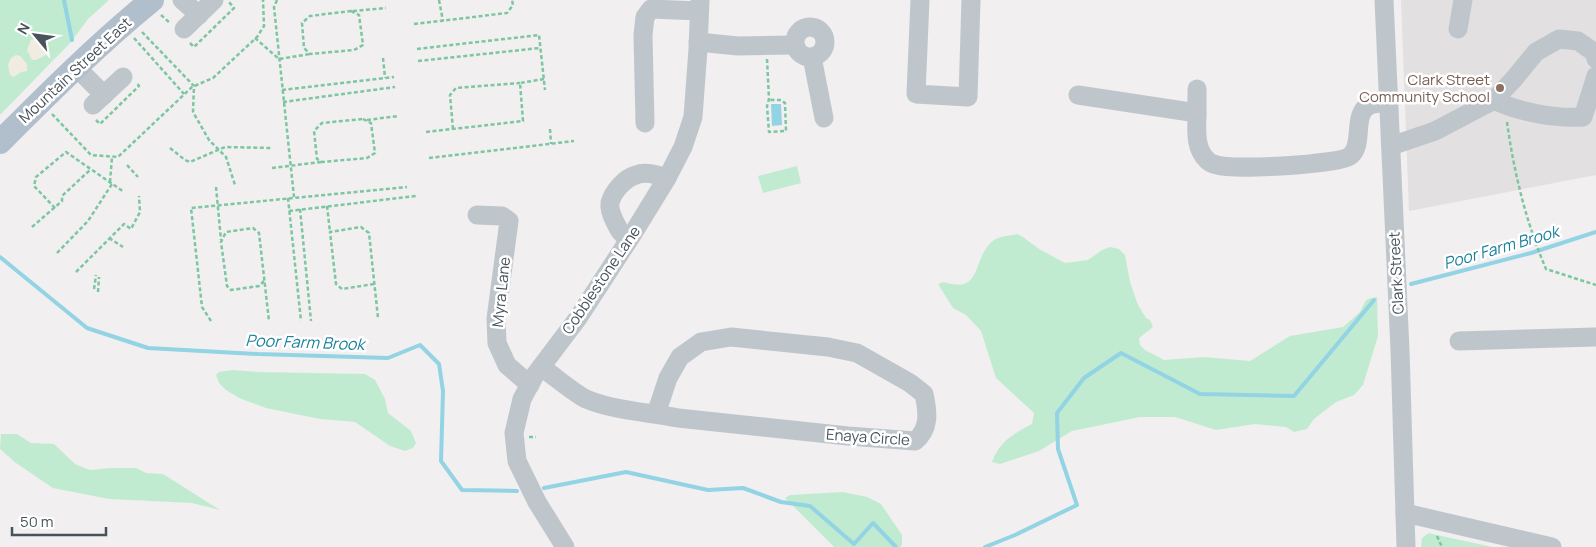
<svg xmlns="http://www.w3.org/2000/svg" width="1596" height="547" font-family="Manrope,sans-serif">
  <rect width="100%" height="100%" fill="#f1efef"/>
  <polygon fill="#e2e0e0" points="1401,0 1596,0 1596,175 1409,211"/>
  <g fill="#c1ebd1">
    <polygon points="0,0 109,0 88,19 71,42 0,115"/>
    <polygon points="797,166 801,183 763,193 758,176"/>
    <path d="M 1017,234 L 1023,237 L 1039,249 L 1065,263 L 1088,260 L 1102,250 L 1110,247 L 1119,249 L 1125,255 L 1130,282 L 1138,305 L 1146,318 L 1150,320 L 1153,327 L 1139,338 L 1140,345 L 1145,350 L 1164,360 L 1204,357 L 1250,361 L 1290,336 L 1343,327 L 1360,312 L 1366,300 L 1371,298 L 1377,297 L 1378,336 L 1363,385 L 1354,395 L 1336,402 L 1314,419 L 1307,429 L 1294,432 L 1286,427 L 1255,424 L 1216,430 L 1175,417 L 1140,417 L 1072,431 L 1039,451 L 1000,464 L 992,462 C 1000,441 1013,434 1032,424 L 1034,413 L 996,378 L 981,331 L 966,315 L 953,308 L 938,284 L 944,282 C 984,295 971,257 994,240 C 1000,236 1010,236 1017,234 Z"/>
    <polygon points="232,370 259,372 365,374 375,380 385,399 388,413 411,431 416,443 413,448 405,451 390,446 355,422 320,419 266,408 239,398 226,390 219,383 216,375 219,372"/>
    <polygon points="1,434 17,434 31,443 54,444 75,464 90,470 111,468 136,468 146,473 163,474 220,510 192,503 109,499 53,488 16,463 0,449"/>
    <polygon points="843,492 867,497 881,504 902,535 902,545 900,547 834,547 785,498 790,495"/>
    <polygon points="1429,533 1432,534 1493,547 1421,547 1422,538"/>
  </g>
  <g fill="#f1ece1">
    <polygon points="34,39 44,41 48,44 48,54 36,60 32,60 27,50 31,40"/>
    <polygon points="16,55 20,56 27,64 27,71 21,72 14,77 10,75 8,65 11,58"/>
  </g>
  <polygon fill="#92d3e4" points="771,104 781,104 782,125 772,126"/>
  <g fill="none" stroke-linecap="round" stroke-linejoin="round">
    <g stroke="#92d3e4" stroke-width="4">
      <polyline points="64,0 72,40"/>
      <polyline points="0,257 87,328 148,348 258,354 388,358 420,345 439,364 443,391 441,461 462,490 517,491"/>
      <polyline points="1411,284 1531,253 1596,232"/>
      <polyline points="544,488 626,472 708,490 743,488 781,502 810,506 854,544 873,523 896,547"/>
      <polyline points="985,547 1015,535 1077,505 1058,449 1057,413 1084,378 1121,353 1200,394 1294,396 1374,300"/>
    </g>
    <g stroke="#7cc6a1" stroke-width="2.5" stroke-dasharray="4 2.5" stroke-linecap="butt">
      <polyline points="277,0 274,7 294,197"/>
      <polyline points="439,0 443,21"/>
      <polygon points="351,11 359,15 363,45 354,50 310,54 304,48 302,23 310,16"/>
      <polyline points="353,11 386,8"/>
      <polyline points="161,15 170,23"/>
      <polyline points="414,24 507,13 513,5 512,0"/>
      <polyline points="142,32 194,86 193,112 209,140 226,157 235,185"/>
      <polyline points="134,38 184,94"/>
      <polyline points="255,38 279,59 310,54"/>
      <polyline points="190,43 194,47 234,8 229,2"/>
      <polyline points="417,49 539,35 545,90"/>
      <polyline points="383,58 385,78"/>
      <polyline points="767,59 769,99 767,106 769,132 786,131 785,103 781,100 768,100"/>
      <polyline points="418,61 540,48"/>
      <polyline points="282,90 394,77"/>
      <polyline points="283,102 395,87"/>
      <polyline points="52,114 91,155 118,157 192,87 213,78 257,37 264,26 263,0"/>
      <polygon points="363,119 371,123 375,153 367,158 322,162 317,159 314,131 322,123"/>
      <polyline points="96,120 100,124 139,86 137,83"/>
      <polyline points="367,120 398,116"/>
      <path d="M 1507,122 C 1514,173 1526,222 1546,269 L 1596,285"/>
      <polyline points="453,129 450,95 456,88 520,83"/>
      <polyline points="550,129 551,144"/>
      <polyline points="426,132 523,121 520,83 544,79"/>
      <polyline points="170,148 185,160 190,162 225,147 271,148"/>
      <polyline points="429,158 574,141"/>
      <polyline points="127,165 138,177"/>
      <polyline points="272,168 321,162"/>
      <polyline points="110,182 112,157"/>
      <polyline points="216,187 221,240"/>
      <polyline points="288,198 301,321"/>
      <polyline points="327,206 330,232"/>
      <polyline points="55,208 34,186 36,177 66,152 124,192"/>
      <polyline points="300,209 311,321"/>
      <polyline points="289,211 416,196"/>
      <polyline points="32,227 62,201 62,196 91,169"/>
      <polyline points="109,238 123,247"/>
      <polyline points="57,253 88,221 112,184"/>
      <polyline points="76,272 124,224 131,229 140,212 139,196"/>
      <polyline points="264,281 259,286 231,290 227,286 221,242 226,232 253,228 259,233 269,321"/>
      <polyline points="374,284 342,289 336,284 330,232 361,227 369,233 378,318"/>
      <polyline points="94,289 96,275"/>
      <polyline points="98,292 99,277"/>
      <polyline points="211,321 202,307 191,208 407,187"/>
      <polyline points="529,437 536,437"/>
      <polyline points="1437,536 1442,547"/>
    </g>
    <g stroke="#bec6cc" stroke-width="19">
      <polyline points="182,0 199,15"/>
      <polyline points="920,0 916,94 968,97 971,0"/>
      <polyline points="1384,0 1400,350 1406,547"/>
      <circle cx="810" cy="42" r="15"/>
      <polyline points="184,29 214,0"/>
      <polyline points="1458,29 1463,0"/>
      <polyline points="698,42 738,46 795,45"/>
      <polyline points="812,57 824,118"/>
      <polyline points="76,67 104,95"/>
      <polyline points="1197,89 1197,113"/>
      <path d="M 1078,95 L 1197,113 C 1197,128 1194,148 1207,160 C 1209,163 1213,164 1217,165 C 1233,170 1338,165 1350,156 C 1365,145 1351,113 1370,105 C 1375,103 1383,103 1389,103"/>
      <path d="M 1494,100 C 1518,112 1556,119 1583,117 L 1596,76"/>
      <polyline points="93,105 123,77"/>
      <polyline points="645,123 643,35 645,17 651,9 699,11"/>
      <polyline points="1391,146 1435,131 1494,100 1513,80 1536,52 1559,39 1578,41 1595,53 1596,59"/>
      <polyline points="477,215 502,216 509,221 496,319 497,343 507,365 530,385"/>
      <path d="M 629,239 C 621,234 619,230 615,222 C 612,216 609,209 610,203 C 613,191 625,178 636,175 C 646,171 657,175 667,178"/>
      <polyline points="1459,341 1596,337"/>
      <path d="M 541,367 C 553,375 574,393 586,399 C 615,411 648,412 678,418 L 848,436 L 915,441 C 930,429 928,412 924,394 L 910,383 L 857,353 L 828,347 L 731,337 L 701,342 L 680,357 L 668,378 L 656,414"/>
      <polyline points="1405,513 1552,547"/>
      <polyline points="565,547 537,502 517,461 514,433 522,399 535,375 578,318 632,235 667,178 683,147 693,117 698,49 700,0"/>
    </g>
    <path stroke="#b1becb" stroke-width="24" d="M 0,142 C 49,93 98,44 152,0"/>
  </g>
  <circle fill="#8d6e63" stroke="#fff" stroke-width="2" cx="1500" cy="88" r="5"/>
  <g text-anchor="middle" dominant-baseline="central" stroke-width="5" stroke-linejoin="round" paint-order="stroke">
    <g font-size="15" fill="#48525a" stroke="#fff">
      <text transform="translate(75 70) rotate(-43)">Mountain Street East</text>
      <text transform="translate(1396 273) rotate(-93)">Clark Street</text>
      <text transform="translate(601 280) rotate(-56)">Cobblestone Lane</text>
      <text transform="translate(501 292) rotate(-84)">Myra Lane</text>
      <text transform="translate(868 437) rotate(4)">Enaya Circle</text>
    </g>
    <g font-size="15" fill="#785e54" stroke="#fff" text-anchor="end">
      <text x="1490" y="79">Clark Street<tspan x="1490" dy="17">Community School</tspan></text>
    </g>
    <g font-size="16" font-style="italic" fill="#19819c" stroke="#fff">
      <text transform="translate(1501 247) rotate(-16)">Poor Farm Brook</text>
      <text transform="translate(305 342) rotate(2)">Poor Farm Brook</text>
    </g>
  </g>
  <g transform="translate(35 35) rotate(299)" stroke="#ffffff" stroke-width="4" paint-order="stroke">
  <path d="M0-4L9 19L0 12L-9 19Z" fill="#48525a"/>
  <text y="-8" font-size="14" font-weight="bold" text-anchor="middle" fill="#48525a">N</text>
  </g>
  <path d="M12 527v8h94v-8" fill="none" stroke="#48525a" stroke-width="2.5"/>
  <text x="20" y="527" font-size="15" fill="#48525a" stroke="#ffffff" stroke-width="4" paint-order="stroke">50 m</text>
</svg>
